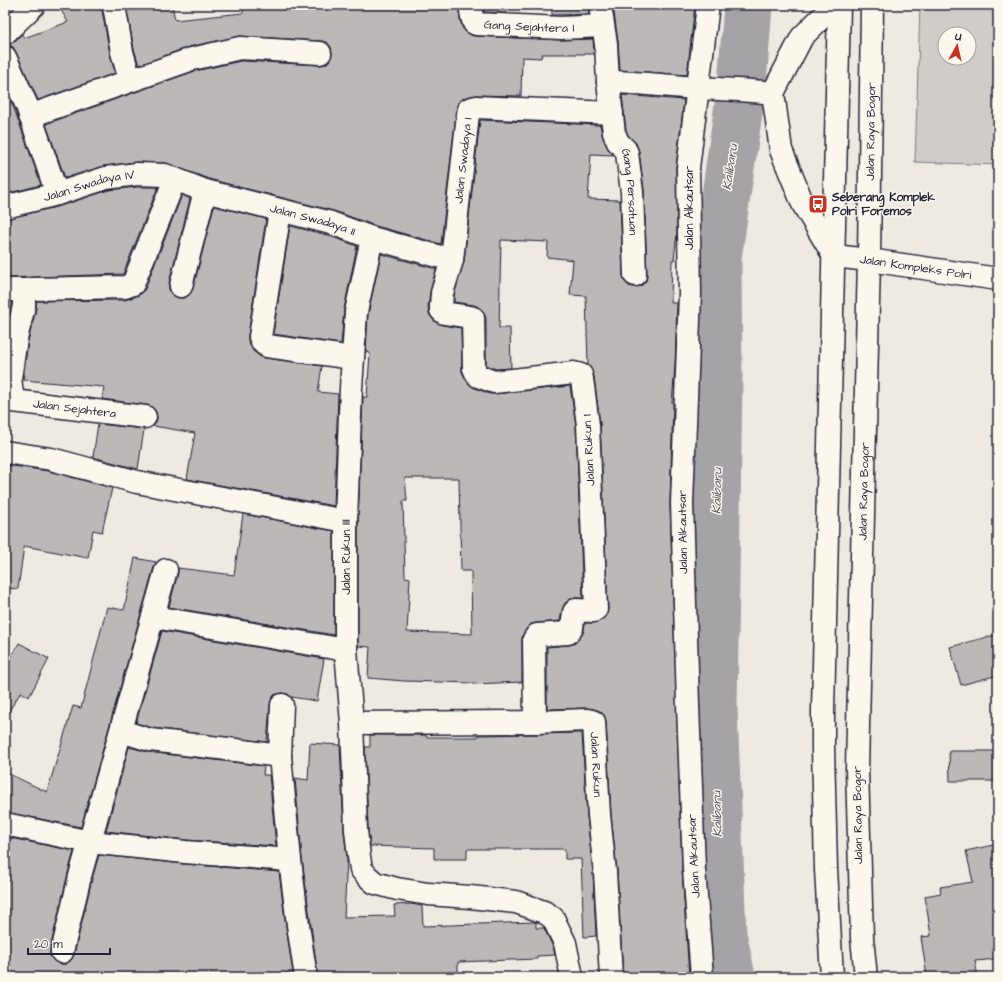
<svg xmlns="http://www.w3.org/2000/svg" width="1003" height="982" font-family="'Architects Daughter',sans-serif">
  <rect width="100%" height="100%" fill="#eeeae2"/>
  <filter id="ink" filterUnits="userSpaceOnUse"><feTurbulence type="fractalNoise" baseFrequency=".025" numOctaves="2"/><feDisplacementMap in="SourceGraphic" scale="8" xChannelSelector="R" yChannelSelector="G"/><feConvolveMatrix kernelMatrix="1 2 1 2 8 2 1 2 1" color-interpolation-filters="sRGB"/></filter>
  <g filter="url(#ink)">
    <path fill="#d0cdc9" stroke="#797882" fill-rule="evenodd" d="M 920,5 L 998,5 L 998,165 L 915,162 ZM 945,34 L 969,34 L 969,58 L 945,58 Z"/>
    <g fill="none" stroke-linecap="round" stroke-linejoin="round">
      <polyline stroke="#a6a3a7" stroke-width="49" points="731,977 722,934 713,709 718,382 717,258 742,84 748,5"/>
    </g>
    <g fill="#bcb8b8" stroke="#22223b" fill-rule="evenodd">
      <polygon points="58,5 101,5 110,54 115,73 38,100 16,52 13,47 8,45 14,42 22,34 24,38 68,22"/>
      <polygon points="126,5 172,5 175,20 243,13 243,5 458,5 460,19 462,27 465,31 471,35 475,36 560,40 593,39 594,54 542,54 541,58 522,57 521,96 476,95 466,97 460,101 457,107 456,113 441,244 376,226 334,211 209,179 166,163 136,162 104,166 65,178 46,124 195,71 241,61 320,65 326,64 330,60 332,54 331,47 327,42 321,41 241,36 188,47 139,65 134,49"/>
      <polygon points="483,5 506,5 506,13 484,12"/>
      <polygon points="552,5 588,5 589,14 552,15"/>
      <polygon points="613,5 695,5 687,75 620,70 618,42"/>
      <polygon points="5,88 15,111 41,185 5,194"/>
      <polygon points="622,95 684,100 676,167 677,232 674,260 672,260 671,303 677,303 675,366 672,403 673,403 670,503 682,869 689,977 623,977 617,871 611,814 606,721 604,715 600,711 594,709 587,708 547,709 547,647 569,645 574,644 582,635 584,630 585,623 593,623 600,621 607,615 608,609 600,424 594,376 590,367 588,365 586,296 570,295 573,260 547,257 548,242 501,240 499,328 510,328 511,368 496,369 486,365 486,318 483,311 477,306 474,305 454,302 454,295 464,261 480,120 600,125 603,138 607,147 613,155 591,154 588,199 620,200 623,275 624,281 629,286 635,287 641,286 646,281 647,275 644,190 639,151 636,143 628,135 626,130"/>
      <polygon points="138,187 158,187 123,274 5,278 5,219 60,206 109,190"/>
      <polygon points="182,195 190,199 169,283 169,290 173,295 178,298 185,298 190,294 193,289 214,206 266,219 248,335 248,341 253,351 261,357 265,358 322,366 318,392 338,394 334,506 187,479 195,433 153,426 155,424 157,418 156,412 152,407 147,405 102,399 104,387 23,380 28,341 36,309 36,301 125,300 137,296 142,293 145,289"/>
      <polygon points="290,226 327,235 357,246 344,309 341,344 273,334"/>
      <path d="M 381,254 L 436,269 L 430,292 L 428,306 L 429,314 L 435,322 L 442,325 L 461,328 L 462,372 L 468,383 L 473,387 L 490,394 L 495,394 L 570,386 L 576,426 L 583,598 L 572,598 L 565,603 L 562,610 L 560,621 L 536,623 L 531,624 L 524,632 L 522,639 L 522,682 L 473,684 L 473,683 L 404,681 L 368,678 L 370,647 L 358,646 L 358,521 L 363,397 L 367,397 L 370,353 L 366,352 L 368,314 ZM 405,478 L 459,478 L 461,571 L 471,571 L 472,634 L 407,632 L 410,578 L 405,577 L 403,501 L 407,501 Z"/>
      <polygon points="98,424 144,429 138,469 93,457"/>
      <polygon points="5,465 48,471 112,488 102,532 93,530 88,558 24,546 18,589 5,588"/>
      <polygon points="243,514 334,531 334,635 169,607 178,573 178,568 234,575"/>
      <polygon points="135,558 156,562 154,567 81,827 5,812 5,772 47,792 73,706 81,708 107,607 124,610"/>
      <polygon points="162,631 324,659 317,701 291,697 288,694 283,693 274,695 270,705 267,742 153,728 136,723"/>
      <polygon points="998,634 998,675 961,685 950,647"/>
      <polygon points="19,643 49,659 29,697 21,692 5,717 5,668"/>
      <polygon points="582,733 587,816 593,873 596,936 584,937 581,859 565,859 565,849 467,849 467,859 434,859 434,848 370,846 368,829 365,747 370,747 370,735 426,735 426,737 478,737 478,735 535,734"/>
      <polygon points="310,743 340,745 344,831 347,859 344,917 395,916 394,905 411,904 422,906 423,926 534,922 536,922 536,928 544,928 553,947 555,955 537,956 537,959 458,962 458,977 318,977 302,859 295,778 308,780"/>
      <polygon points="129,747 148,752 264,766 263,775 269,775 276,846 186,840 106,831"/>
      <polygon points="949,751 995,751 995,781 950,781"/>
      <polygon points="5,837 74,851 68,873 50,949 50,956 54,961 59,964 66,964 71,960 74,955 92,879 99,855 184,864 279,872 286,927 293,973 268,977 5,977"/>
      <polygon points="998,844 998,959 975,961 978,977 927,977 921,937 931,936 925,896 941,893 940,887 973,882 966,851"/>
    </g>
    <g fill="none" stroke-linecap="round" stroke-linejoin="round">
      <g stroke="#22223b" stroke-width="25">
        <g id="minor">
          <polyline points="113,5 115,11 122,52 130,80"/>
          <path id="s1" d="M 470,5 L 472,17 L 474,23 L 476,24 L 561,28 L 603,26"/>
          <path id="s2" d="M 600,5 L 606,44 L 608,82 L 614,133 L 618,142 L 625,149 L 627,153 L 632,192 L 635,275"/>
          <path id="s3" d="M 834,5 L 802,37 L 773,93 L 781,150 L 803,204 L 834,256 L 869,260 L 998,279"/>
          <polyline points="5,33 34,5"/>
          <polyline points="5,57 27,106 57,194"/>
          <path d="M 608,82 C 637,82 666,86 695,88 C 721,89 747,90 773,93"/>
          <polyline points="30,116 192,59 240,48 320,53"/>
          <path id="s4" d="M 5,207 L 57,194 L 106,178 L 137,174 L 165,175 L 205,191 L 331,223 L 372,238 L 452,260"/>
          <path d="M 280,211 L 260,337 C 262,342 263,344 267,346 L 353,358"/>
          <polyline points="372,238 356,312 351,388 346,521 346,650 352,723 356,830 359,857 361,869 367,876 375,883 397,889 428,894 470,897 516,902 544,912 553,918 565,943 572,977"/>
          <polyline points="181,286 205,191"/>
          <polyline points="5,290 26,290"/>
          <path id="s5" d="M 5,400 L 145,417"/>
          <polyline points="13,401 10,378 16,339 24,306 24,294 26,290 33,289 125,287 133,284 175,179"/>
          <polyline points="5,452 51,459 137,482 346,521"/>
          <polyline points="154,617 346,650"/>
          <polyline points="282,705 280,756 290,860 298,925 306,977"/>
          <path id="s6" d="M 535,722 L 534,639 L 537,635 L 568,633 L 572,628 L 574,612 L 576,610 L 593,611 L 596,609 L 588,425 L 582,379 L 581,375 L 574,373 L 494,382 L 478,376 L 476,373 L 474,368 L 473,318 L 470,317 L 444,313 L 441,310 L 441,306 L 442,293 L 452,260 L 468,114 L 469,109 L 476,107 L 612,113"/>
          <path id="s7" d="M 352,723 L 535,722 L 587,720 L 592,721 L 594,722 L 599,815 L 605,872 L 611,977"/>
          <polyline points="121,731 150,740 228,749 280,756"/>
          <polyline points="5,824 90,842 185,852 290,860"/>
          <polyline points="62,952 80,876 166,570"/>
          <polyline points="702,977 694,869 688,705 682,503 690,293 688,168 708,5"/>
        </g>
      </g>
      <g stroke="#22223b" stroke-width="25">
        <g id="highway">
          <polyline points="832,977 826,869 823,748 823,710 839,5"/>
          <path id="s8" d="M 866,977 L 862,938 L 857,769 L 869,260 L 872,5"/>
        </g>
      </g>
      <use href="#minor" stroke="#fbf7ec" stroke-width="22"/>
      <use href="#highway" stroke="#fbf7ec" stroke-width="22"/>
    </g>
  </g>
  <defs>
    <g id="bus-square" transform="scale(1)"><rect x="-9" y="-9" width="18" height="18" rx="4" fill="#c8321e" stroke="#fbf7ec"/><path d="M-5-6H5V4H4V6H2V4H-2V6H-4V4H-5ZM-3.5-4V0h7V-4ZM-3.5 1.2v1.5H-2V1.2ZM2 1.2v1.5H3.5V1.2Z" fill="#fff"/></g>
  </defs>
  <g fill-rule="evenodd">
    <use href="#bus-square" x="818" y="204"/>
  </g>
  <g text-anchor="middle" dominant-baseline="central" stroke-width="3" stroke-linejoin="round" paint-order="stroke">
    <g font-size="12" fill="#22223b" stroke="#fbf7ec">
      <text stroke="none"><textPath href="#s1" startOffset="74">Gang Sejahtera I</textPath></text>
      <text stroke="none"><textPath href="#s8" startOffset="846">Jalan Raya Bogor</textPath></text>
      <text stroke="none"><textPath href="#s6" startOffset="749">Jalan Swadaya I</textPath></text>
      <text stroke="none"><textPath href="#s4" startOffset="87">Jalan Swadaya IV</textPath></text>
      <text stroke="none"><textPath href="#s2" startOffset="192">Gang Persatuan</textPath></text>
      <text transform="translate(689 208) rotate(-90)">Jalan Alkautsar</text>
      <text stroke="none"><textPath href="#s4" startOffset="319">Jalan Swadaya II</textPath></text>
      <text stroke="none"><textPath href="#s3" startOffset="367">Jalan Kompleks Polri</textPath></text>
      <text stroke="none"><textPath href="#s5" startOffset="70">Jalan Sejahtera</textPath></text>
      <text transform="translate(589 450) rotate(-93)">Jalan Rukun I</text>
      <text stroke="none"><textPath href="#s8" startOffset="486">Jalan Raya Bogor</textPath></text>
      <text transform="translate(683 532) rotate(-91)">Jalan Alkautsar</text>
      <text transform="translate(346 557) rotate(-90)">Jalan Rukun III</text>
      <text stroke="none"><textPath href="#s7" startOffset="285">Jalan Rukun</textPath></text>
      <text transform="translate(858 815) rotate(-91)">Jalan Raya Bogor</text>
      <text transform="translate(694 856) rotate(-93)">Jalan Alkautsar</text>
    </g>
    <g font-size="12" font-weight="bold" fill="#22223b" stroke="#fbf7ec" text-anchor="start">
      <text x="832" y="197">Seberang Komplek<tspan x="832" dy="14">Polri Foremos</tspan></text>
    </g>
    <g font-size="13" font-style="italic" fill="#575666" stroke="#fbf7ec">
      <text transform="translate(730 167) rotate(-82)">Kalibaru</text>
      <text transform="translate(717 491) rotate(-89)">Kalibaru</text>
      <text transform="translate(717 814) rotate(-92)">Kalibaru</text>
    </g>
  </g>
  <rect width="1003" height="982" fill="none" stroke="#fbf7ec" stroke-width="20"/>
  <rect x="10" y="10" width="983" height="962" fill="none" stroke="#22223b" stroke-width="1.5" filter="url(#ink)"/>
  <g transform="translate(957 46) rotate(8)"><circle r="19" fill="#fbf7ec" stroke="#a4a2a5"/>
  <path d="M0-3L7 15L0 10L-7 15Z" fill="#c8321e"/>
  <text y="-6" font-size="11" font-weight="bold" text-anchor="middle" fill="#22223b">U</text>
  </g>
  <path d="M28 948v6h82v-6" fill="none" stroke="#22223b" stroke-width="2"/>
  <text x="34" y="948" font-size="12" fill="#22223b" stroke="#fbf7ec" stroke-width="3" paint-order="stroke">20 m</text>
</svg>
